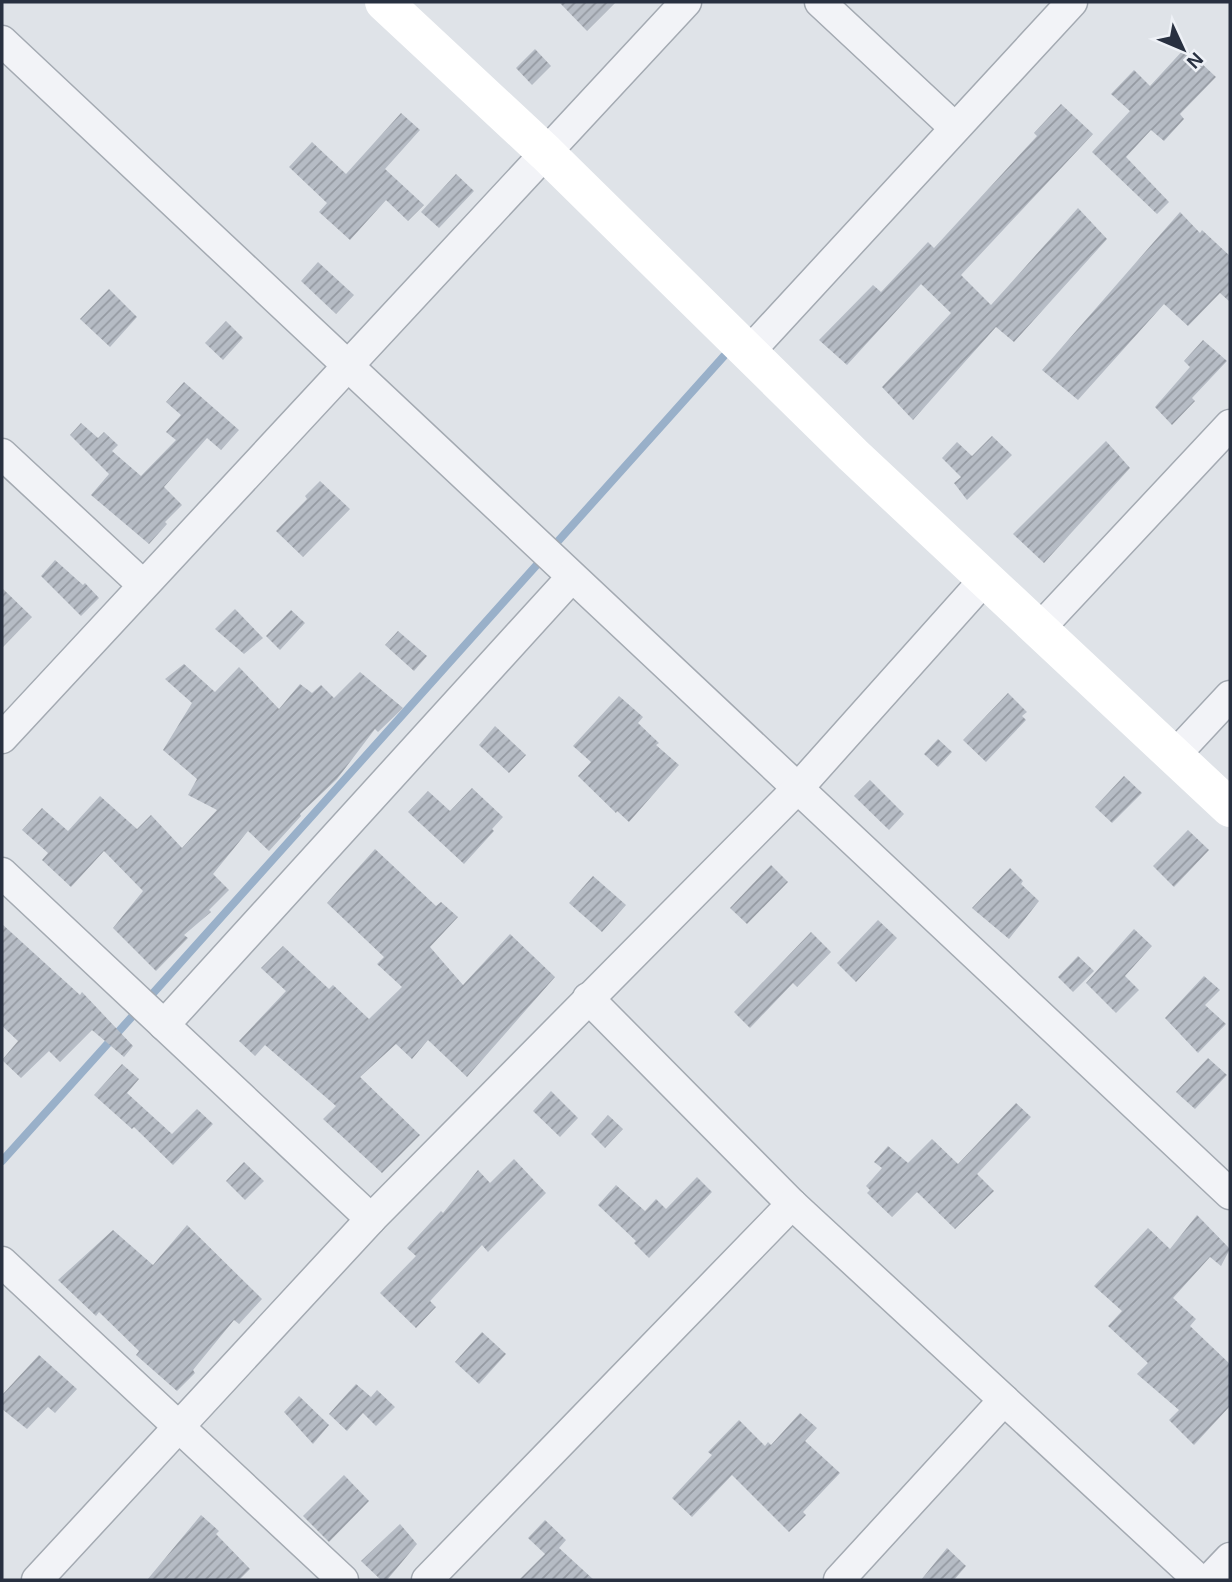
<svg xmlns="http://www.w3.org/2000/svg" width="1232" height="1582" font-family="Helvetica,sans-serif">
  <defs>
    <pattern id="building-hatch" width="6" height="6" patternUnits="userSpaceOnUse" patternTransform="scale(1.75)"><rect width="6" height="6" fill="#b6bcc5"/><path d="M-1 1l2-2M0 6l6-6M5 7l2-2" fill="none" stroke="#9499a1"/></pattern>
  </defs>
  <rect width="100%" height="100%" fill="#dfe3e8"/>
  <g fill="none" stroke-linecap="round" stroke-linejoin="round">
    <g stroke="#99b0c9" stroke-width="8">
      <polyline points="147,1000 724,356"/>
      <polyline points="2,1161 138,1010"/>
    </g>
  </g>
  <g fill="url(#building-hatch)">
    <polygon points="559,2 616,2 587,31"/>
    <polygon points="1185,48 1216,77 1180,114 1184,119 1164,141 1151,130 1126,157 1169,202 1157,214 1092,152 1130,111 1111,94 1134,70 1150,86"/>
    <polygon points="535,49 551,66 532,85 516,68"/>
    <polygon points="1061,104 1093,134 961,275 991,305 1078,208 1107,239 1014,342 996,327 913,420 882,387 951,313 921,284 847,365 819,340 873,285 881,292 928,242 934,248 1037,136 1034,133"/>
    <polygon points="401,113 420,130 385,169 424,205 408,221 386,200 350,240 319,212 327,203 289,167 312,142 346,174"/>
    <polygon points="456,174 474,191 439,228 421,212"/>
    <polygon points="1180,212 1200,233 1202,230 1230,256 1230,302 1220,293 1188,326 1164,304 1078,400 1042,370"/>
    <polygon points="318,262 354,295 336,314 301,281"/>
    <polygon points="109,289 137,317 110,347 80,319"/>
    <polygon points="226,321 243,338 223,360 205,343"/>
    <polygon points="1203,340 1227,361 1192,398 1195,401 1172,425 1155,407 1190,367 1184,361"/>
    <polygon points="184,382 239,430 221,450 207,438 164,487 182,505 165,522 167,524 149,544 91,495 109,474 70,435 81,423 98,438 104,432 118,445 112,451 141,476 176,440 166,432 181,415 166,402"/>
    <polygon points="992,436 1012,455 967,500 954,483 961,477 942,458 957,442 972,456"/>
    <polygon points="1106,441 1130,468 1044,563 1013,534"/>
    <polygon points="320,481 350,509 303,557 276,531 307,499 305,496"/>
    <polygon points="55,560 83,585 85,583 99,598 81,616 41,576"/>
    <polygon points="2,588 32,617 2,648"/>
    <polygon points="235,609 263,638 244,654 215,629"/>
    <polygon points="291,610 305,623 280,650 266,636"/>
    <polygon points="398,631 427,656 414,671 385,645"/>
    <polygon points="184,664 215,692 239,667 279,709 300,684 312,693 321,685 334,698 360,672 403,708 378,732 375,729 337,779 300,814 301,816 269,851 248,831 213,874 229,890 209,910 211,912 184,935 188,938 156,971 113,928 143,891 104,851 71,887 42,860 48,853 22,830 42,808 68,831 100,796 137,829 151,815 182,848 217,810 188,795 197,779 163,750 192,703 165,679"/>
    <polygon points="1008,693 1027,712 1022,716 1026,720 986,762 963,740"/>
    <polygon points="619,696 643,717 638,723 659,743 656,745 679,765 629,822 617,811 616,813 578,776 591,762 573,746"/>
    <polygon points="495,726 526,755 509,773 479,745"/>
    <polygon points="938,739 952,752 938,767 924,754"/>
    <polygon points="1124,776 1142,793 1112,823 1095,807"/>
    <polygon points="870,780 904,814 889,830 854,796"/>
    <polygon points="472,788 503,817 492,829 494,831 464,864 408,812 428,791 450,811"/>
    <polygon points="1188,830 1209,850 1174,887 1153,866"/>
    <polygon points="375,849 436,906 441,902 458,917 430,947 463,985 510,934 555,977 467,1077 428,1040 412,1059 396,1044 360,1077 420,1135 382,1173 323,1119 336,1106 265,1045 255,1056 239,1041 286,991 261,968 283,946 329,989 333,985 369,1019 402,987 377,964 384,957 327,903"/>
    <polygon points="771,865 788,882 747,924 730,908"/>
    <polygon points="1010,868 1023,881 1021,884 1039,901 1009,939 972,908"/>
    <polygon points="593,876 626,905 602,932 569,903"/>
    <polygon points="878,920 897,938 856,982 837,963"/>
    <polygon points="2,924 80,995 82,992 133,1046 124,1057 92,1030 60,1062 49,1051 21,1078 2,1060 18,1041 2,1026"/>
    <polygon points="1134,929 1152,946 1125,976 1139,990 1116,1013 1086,983"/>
    <polygon points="811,932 831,952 797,987 793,983 750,1028 734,1012"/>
    <polygon points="1078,956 1094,971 1073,992 1058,977"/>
    <polygon points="1204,976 1220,990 1205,1005 1226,1024 1198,1053 1165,1018"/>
    <polygon points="1208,1058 1227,1075 1195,1109 1176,1092"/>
    <polygon points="122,1064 139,1079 127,1093 172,1134 197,1109 213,1124 173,1165 134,1127 132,1129 94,1095"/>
    <polygon points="551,1091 578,1118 560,1137 533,1111"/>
    <polygon points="1016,1103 1031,1117 977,1174 994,1191 955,1229 917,1192 892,1217 867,1193 870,1190 866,1186 882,1168 874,1162 888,1146 908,1163 932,1139 958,1164"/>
    <polygon points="608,1115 623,1129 605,1148 591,1134"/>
    <polygon points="514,1159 546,1193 488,1252 482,1245 430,1301 436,1307 416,1328 380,1293 416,1256 407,1248 441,1211 443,1213 478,1170 490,1183"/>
    <polygon points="244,1162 264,1181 245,1200 226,1181"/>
    <polygon points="697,1177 712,1192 649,1258 634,1243 636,1241 598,1205 616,1185 645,1211 656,1199 666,1209"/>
    <polygon points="1197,1215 1230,1249 1221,1266 1210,1257 1173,1298 1196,1319 1190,1326 1230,1364 1230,1406 1194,1445 1169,1420 1179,1410 1137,1374 1148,1363 1108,1326 1122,1311 1094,1286 1148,1228 1170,1249"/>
    <polygon points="187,1225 262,1299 239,1324 234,1320 193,1370 195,1373 177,1391 136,1355 139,1351 99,1312 96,1316 58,1280 113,1230 153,1265"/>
    <polygon points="482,1332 506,1354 479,1384 455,1362"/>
    <polygon points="39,1355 77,1389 55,1413 48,1407 27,1429 2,1409 2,1395"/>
    <polygon points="356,1384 371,1397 377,1390 395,1407 376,1426 363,1413 347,1431 329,1414"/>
    <polygon points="299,1396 329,1425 313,1444 284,1412"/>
    <polygon points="800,1413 817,1428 805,1441 840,1473 803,1512 806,1515 789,1532 732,1475 692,1517 672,1498 712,1455 708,1452 739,1420 765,1446 768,1442 771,1445"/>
    <polygon points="344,1475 369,1501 329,1542 303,1516"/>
    <polygon points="201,1515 219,1531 216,1534 250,1569 239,1580 147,1580"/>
    <polygon points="545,1520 566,1540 559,1548 594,1580 519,1580 545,1554 528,1538"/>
    <polygon points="400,1524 417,1544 387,1580 381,1580 361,1561"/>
    <polygon points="947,1548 966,1566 954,1580 921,1580"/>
  </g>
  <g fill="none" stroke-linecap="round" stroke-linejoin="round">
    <g stroke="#a4aab2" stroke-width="33">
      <g id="street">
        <polyline points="820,2 955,128"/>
        <polyline points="2,41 1230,1194"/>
        <polyline points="748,353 1072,2"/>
        <polyline points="2,454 143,585"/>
        <polyline points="1039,629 1230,425"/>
        <polyline points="2,738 686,2"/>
        <polyline points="1175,755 1230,696"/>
        <polyline points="2,873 371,1219"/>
        <polyline points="588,998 792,1204 1199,1580"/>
        <polyline points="164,1025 572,577"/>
        <polyline points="2,1262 343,1580"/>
        <polyline points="37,1580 371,1219 799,787 985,579"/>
        <polyline points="427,1580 792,1204"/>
        <polyline points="839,1580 1004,1400"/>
        <polyline points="1209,1580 1230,1558"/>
      </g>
    </g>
    <use href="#street" stroke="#f2f3f7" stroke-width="30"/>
    <polyline stroke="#fff" stroke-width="38" points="384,2 546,153 853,455 1230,808"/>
  </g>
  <rect width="1232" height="1582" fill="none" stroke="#283040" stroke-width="7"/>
  <g transform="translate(1183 49) rotate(134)" stroke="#eef1f6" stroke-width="5" paint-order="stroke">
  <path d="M0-5L12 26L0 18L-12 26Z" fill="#283040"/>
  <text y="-10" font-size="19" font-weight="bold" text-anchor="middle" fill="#283040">N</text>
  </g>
</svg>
